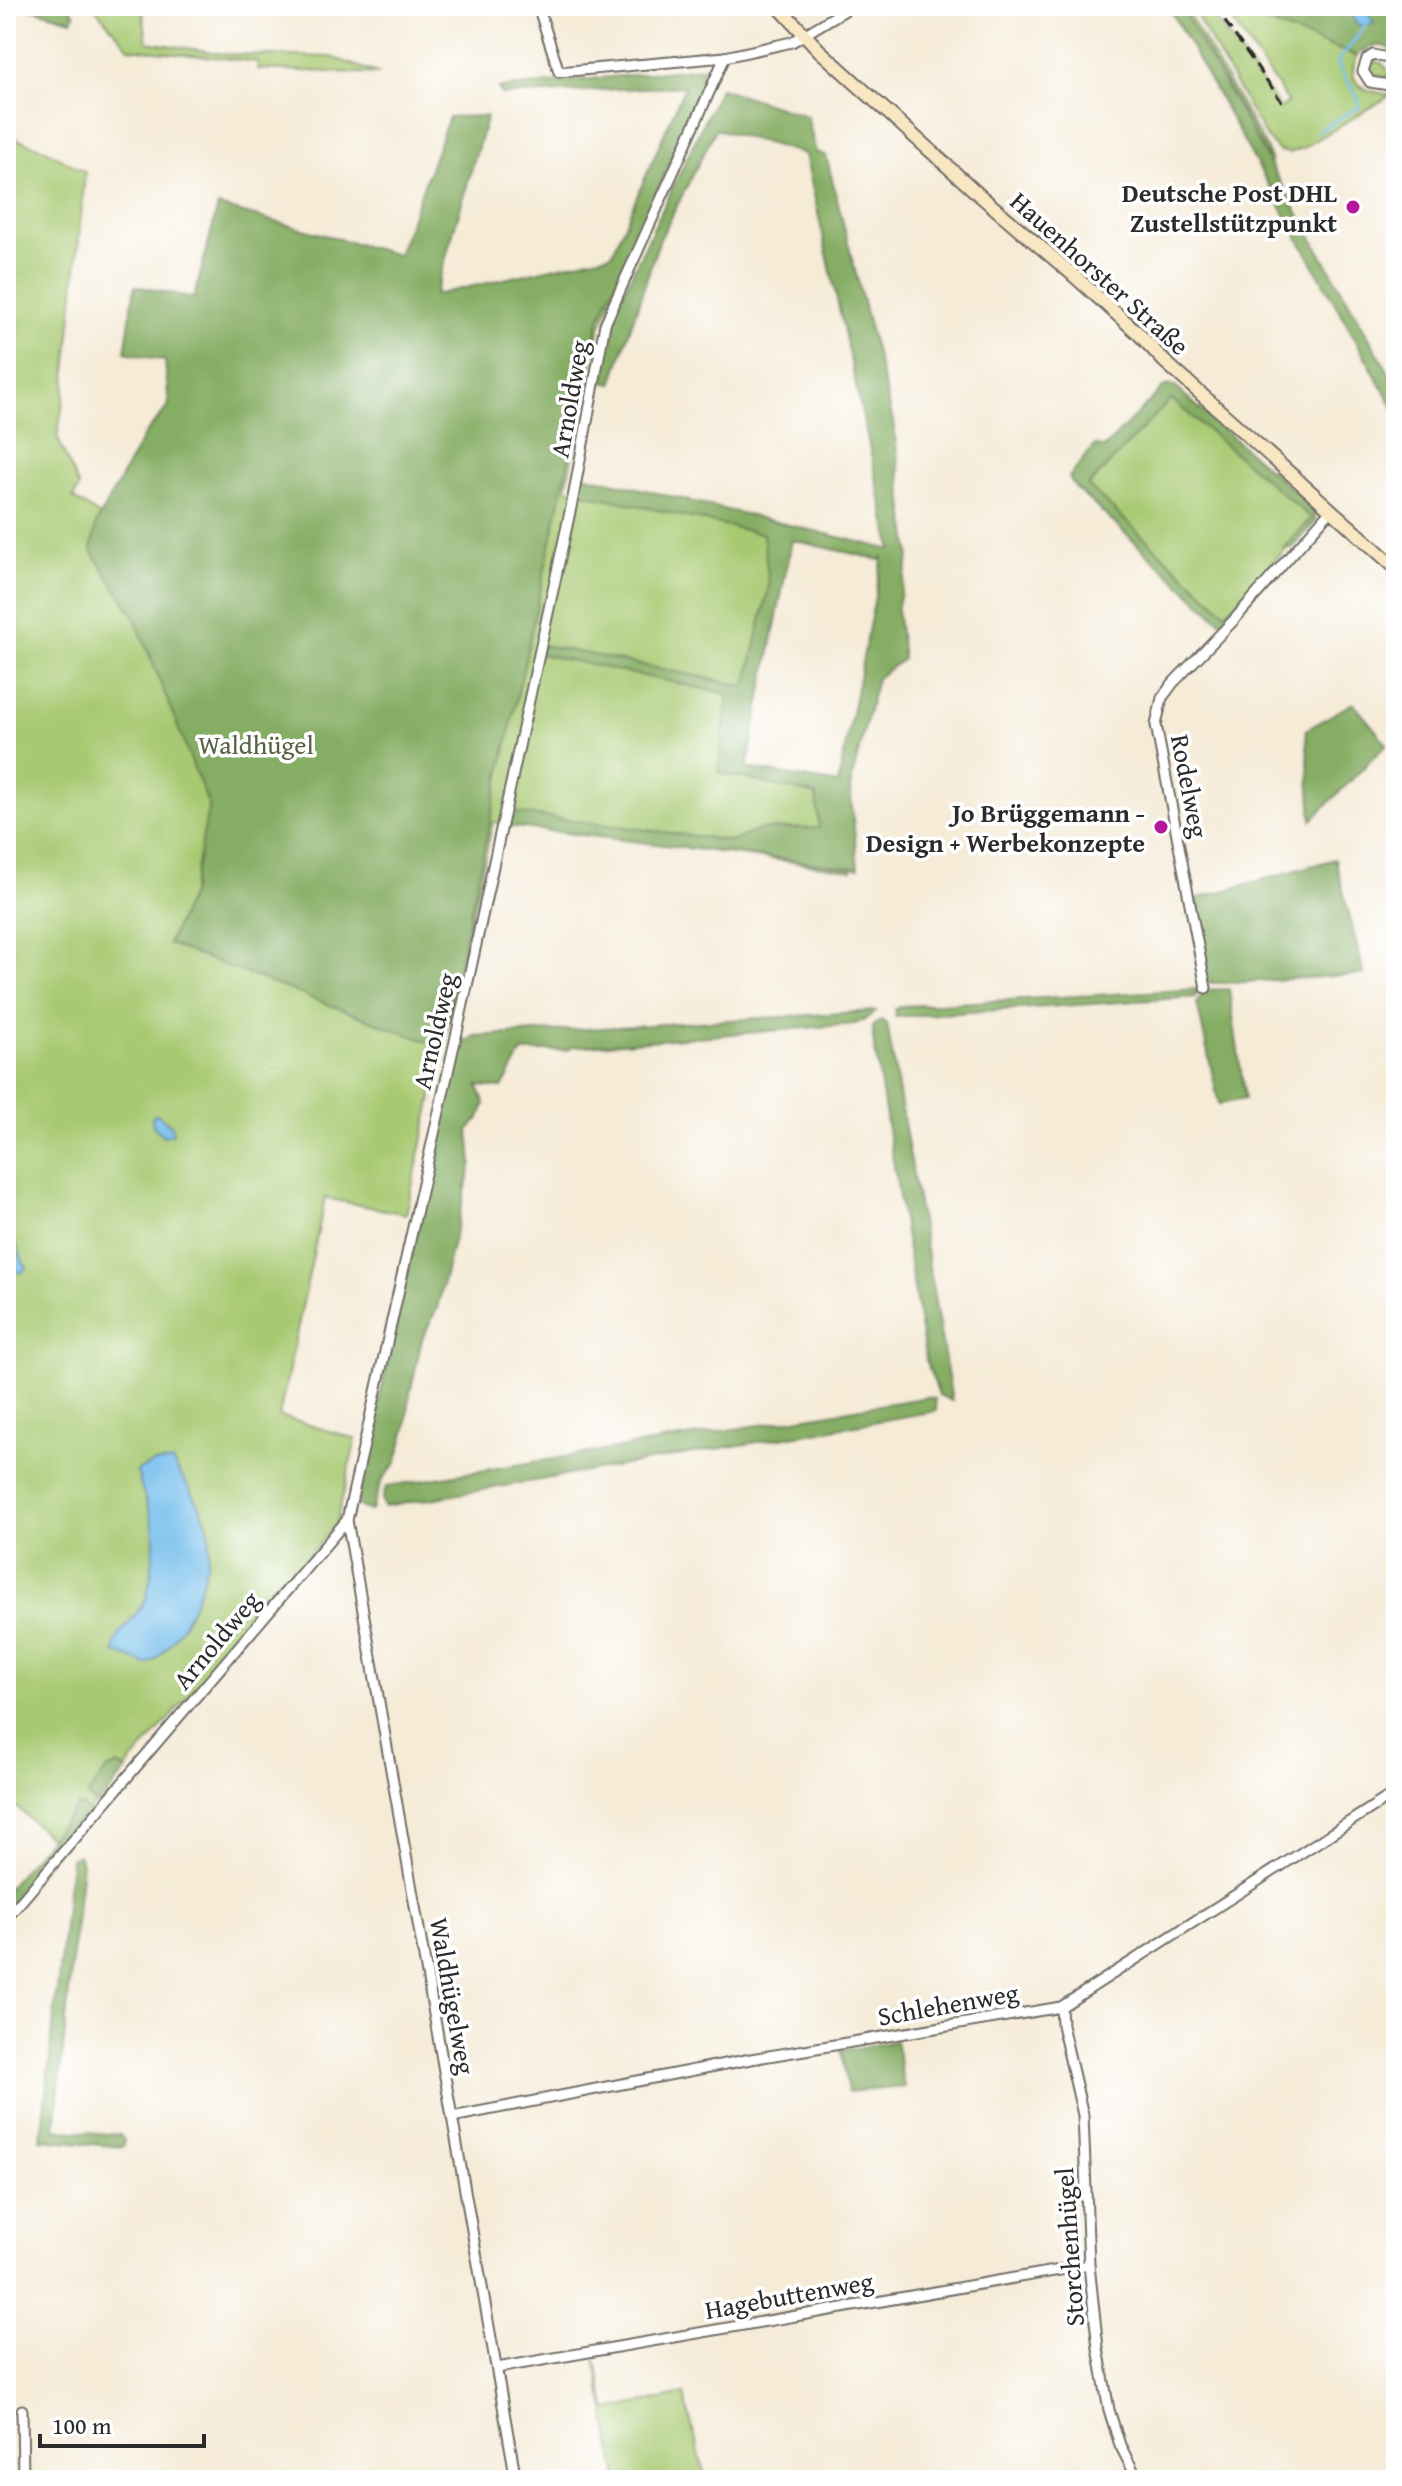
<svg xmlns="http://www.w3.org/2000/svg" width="1402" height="2486" font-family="'Gentium Book Plus',serif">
  <rect width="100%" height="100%" fill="#fff"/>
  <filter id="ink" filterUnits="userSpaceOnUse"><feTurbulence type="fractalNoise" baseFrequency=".0125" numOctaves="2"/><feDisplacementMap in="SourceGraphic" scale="16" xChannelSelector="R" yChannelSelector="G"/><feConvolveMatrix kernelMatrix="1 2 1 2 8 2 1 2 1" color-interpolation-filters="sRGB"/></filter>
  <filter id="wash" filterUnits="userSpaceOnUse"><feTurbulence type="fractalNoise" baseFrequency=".006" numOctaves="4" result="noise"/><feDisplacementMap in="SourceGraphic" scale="32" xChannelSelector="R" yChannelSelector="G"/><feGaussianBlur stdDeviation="1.8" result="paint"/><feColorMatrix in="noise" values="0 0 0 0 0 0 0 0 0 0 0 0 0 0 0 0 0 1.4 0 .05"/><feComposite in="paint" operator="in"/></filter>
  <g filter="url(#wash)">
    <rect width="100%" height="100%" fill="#f5ebd7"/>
    <g fill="#a7c971" stroke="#697a4e" stroke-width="2">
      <polygon points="93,6 142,6 147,42 226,54 331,57 380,74 257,69 258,62 129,48"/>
      <polygon points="1180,6 1184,6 1267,149 1272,163"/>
      <path d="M 1191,6 L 1206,6 L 1280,108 L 1288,102 L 1222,6 L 1357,56 C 1343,86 1368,92 1391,95 L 1303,148 L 1289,153 L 1279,151 L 1265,136 Z"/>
      <polygon points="1375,62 1382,63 1390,73 1389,77 1372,75 1369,67"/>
      <polygon points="6,135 44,149 85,172 64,399 57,437 79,487 73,498 115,526 304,374 581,284 629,261 600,327 566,488 785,539 746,703 732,776 846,800 852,870 493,822 406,1214 325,1198 279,1416 356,1439 336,1525 59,1846 6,1797"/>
      <polygon points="1170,385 1315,516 1223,619 1076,489"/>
      <polygon points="595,2358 607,2410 684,2394 706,2480 618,2480"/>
    </g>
    <g fill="#85ad63" stroke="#586c47" stroke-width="2" fill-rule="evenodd">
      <polygon points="22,6 68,6 75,14 72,20"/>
      <polygon points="1168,6 1180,6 1396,385 1396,412"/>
      <path d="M 1222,6 L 1396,6 L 1396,54 C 1383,41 1369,44 1357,56 Z"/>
      <polygon points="713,67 599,320 441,1047 168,944 191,894 209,806 134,616 91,550 96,524 144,435 169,406 165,361 125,352 135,286 194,298 218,206 398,255 449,117 487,116 435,295 612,254 685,86 502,95 498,88"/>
      <path d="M 720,88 L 807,116 L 816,153 L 826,155 L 893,421 L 910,555 L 897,609 L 903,659 L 877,678 L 850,787 L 858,868 L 506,826 L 508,812 L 733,841 L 761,829 L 819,828 L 816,795 L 718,772 L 728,694 L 540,654 L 543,645 L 746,686 L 769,586 L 763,534 L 578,492 L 583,475 L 892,550 L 805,154 L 716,129 L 659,241 L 612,384 L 599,381 L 608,324 ZM 792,540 L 880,560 L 883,556 L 838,784 L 747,768 Z"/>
      <polygon points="1165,386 1174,386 1312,507 1316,521 1292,548 1284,548 1311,518 1171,399 1088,486 1226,613 1273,561 1275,564 1272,571 1234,616 1220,621 1074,486 1069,477 1095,445 1104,448"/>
      <polygon points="1353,703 1387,744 1312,820 1306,730"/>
      <polygon points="1335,859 1364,974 1229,983 1212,983 1206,980 1192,900"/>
      <polygon points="1199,989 1195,997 895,1017 895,1009 903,1006"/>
      <polygon points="1229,989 1245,1099 1219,1104 1197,1003 1205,990"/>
      <polygon points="876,1011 866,1019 855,1024 573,1047 567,1050 522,1052 502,1088 478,1086 485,1104 480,1117 469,1130 472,1163 437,1308 422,1339 410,1393 406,1429 396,1463 382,1480 372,1509 370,1511 356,1505 441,1122 463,1043 475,1036"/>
      <polygon points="881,1020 887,1024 952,1401 939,1395 926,1361 873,1038 873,1026"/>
      <polygon points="928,1397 935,1399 936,1411 384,1507 382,1499 386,1487 389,1486"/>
      <polygon points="118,1765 127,1770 98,1805 87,1796 106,1770"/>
      <polygon points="77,1806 82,1806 90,1813 6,1911 6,1890"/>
      <polygon points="78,1855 82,1863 55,2129 120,2135 124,2141 122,2147 41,2139 71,1859"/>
      <polygon points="896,2041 904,2087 848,2092 841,2051"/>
    </g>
    <g fill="#73bdec" stroke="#4f748c" stroke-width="2">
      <polygon points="1349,6 1365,6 1374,24 1357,25"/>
      <polygon points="157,1114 172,1126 173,1134 164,1136 153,1126 152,1117"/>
      <path d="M 6,1231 C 17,1237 18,1257 27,1268 L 21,1273 L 6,1269 Z"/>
      <path d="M 172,1461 C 184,1482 202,1504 208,1527 C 218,1564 180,1648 147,1665 L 114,1652 C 115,1629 136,1621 145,1600 C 151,1586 156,1540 153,1525 C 149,1507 141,1489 137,1471 L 153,1463 Z"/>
    </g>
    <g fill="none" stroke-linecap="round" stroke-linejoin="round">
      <path stroke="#73bdec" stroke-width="3" d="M 1317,132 L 1359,107 C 1360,89 1339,79 1338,60 C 1348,49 1360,34 1366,23"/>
    </g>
  </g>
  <g filter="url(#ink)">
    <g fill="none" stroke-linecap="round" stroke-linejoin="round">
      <g stroke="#726e67" stroke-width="13">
        <g id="street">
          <polyline points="538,6 559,72 725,57 792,42 852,6"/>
          <polyline points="1396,69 1388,58 1373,55 1367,59 1363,71 1370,82 1396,86"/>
          <polyline points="1206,988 1156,725 1162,698 1173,683 1233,621 1330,511"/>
          <polyline points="347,1520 516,2480"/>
          <polyline points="6,1919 347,1520 457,1032 573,498 605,324 725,57"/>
          <polyline points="1061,2007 1062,2025 1083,2115 1089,2265 1098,2348 1109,2410 1120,2445 1138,2480"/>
          <polyline points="452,2117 751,2059 1061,2007 1396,1792"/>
          <polyline points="497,2368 1089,2265"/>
          <polyline points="22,2410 23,2480"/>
        </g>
      </g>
      <g stroke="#726e67" stroke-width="16">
        <polyline id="secondary" points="778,6 819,50 977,193 1071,273 1138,333 1164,361 1396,568"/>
      </g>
      <use href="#street" stroke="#fff" stroke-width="9"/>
      <use href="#secondary" stroke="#f9e7c3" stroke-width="12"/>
      <polyline stroke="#2b2b2b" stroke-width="3" stroke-dasharray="12 6" stroke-linecap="butt" points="1214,6 1282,102"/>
    </g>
  </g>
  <g fill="#b5179e" stroke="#fff" stroke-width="3">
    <circle cx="1353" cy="207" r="8"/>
    <circle cx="1161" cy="827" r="8"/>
  </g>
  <g text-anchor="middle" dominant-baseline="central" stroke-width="7" stroke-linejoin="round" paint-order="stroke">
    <g font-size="26" font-weight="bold" fill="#2b2b2b" stroke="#fff" text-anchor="end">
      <text x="1337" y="192">Deutsche Post DHL<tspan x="1337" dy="30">Zustellstützpunkt</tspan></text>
      <text x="1145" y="812">Jo Brüggemann -<tspan x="1145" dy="30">Design + Werbekonzepte</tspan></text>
    </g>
    <g font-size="26" fill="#2b2b2b" stroke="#fff">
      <text transform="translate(1100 273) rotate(42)">Hauenhorster Straße</text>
      <text transform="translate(569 399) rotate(-80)">Arnoldweg</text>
      <text transform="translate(1190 786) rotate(79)">Rodelweg</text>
      <text transform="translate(434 1031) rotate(-77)">Arnoldweg</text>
      <text transform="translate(216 1640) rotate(-50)">Arnoldweg</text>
      <text transform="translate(453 1996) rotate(80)">Waldhügelweg</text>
      <text transform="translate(948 2004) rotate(-10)">Schlehenweg</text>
      <text transform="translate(1069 2247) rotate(-94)">Storchenhügel</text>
      <text transform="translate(789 2295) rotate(-10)">Hagebuttenweg</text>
    </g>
    <g font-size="26" fill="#566244" stroke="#fff">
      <text x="256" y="744">Waldhügel</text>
    </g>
  </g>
  <rect width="1402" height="2486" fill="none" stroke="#fff" stroke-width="32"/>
  <path d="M40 2434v12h164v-12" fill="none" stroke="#2b2b2b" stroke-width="4"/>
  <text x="52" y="2434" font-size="24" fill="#2b2b2b" stroke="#ffffff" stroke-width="6" paint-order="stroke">100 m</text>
</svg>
